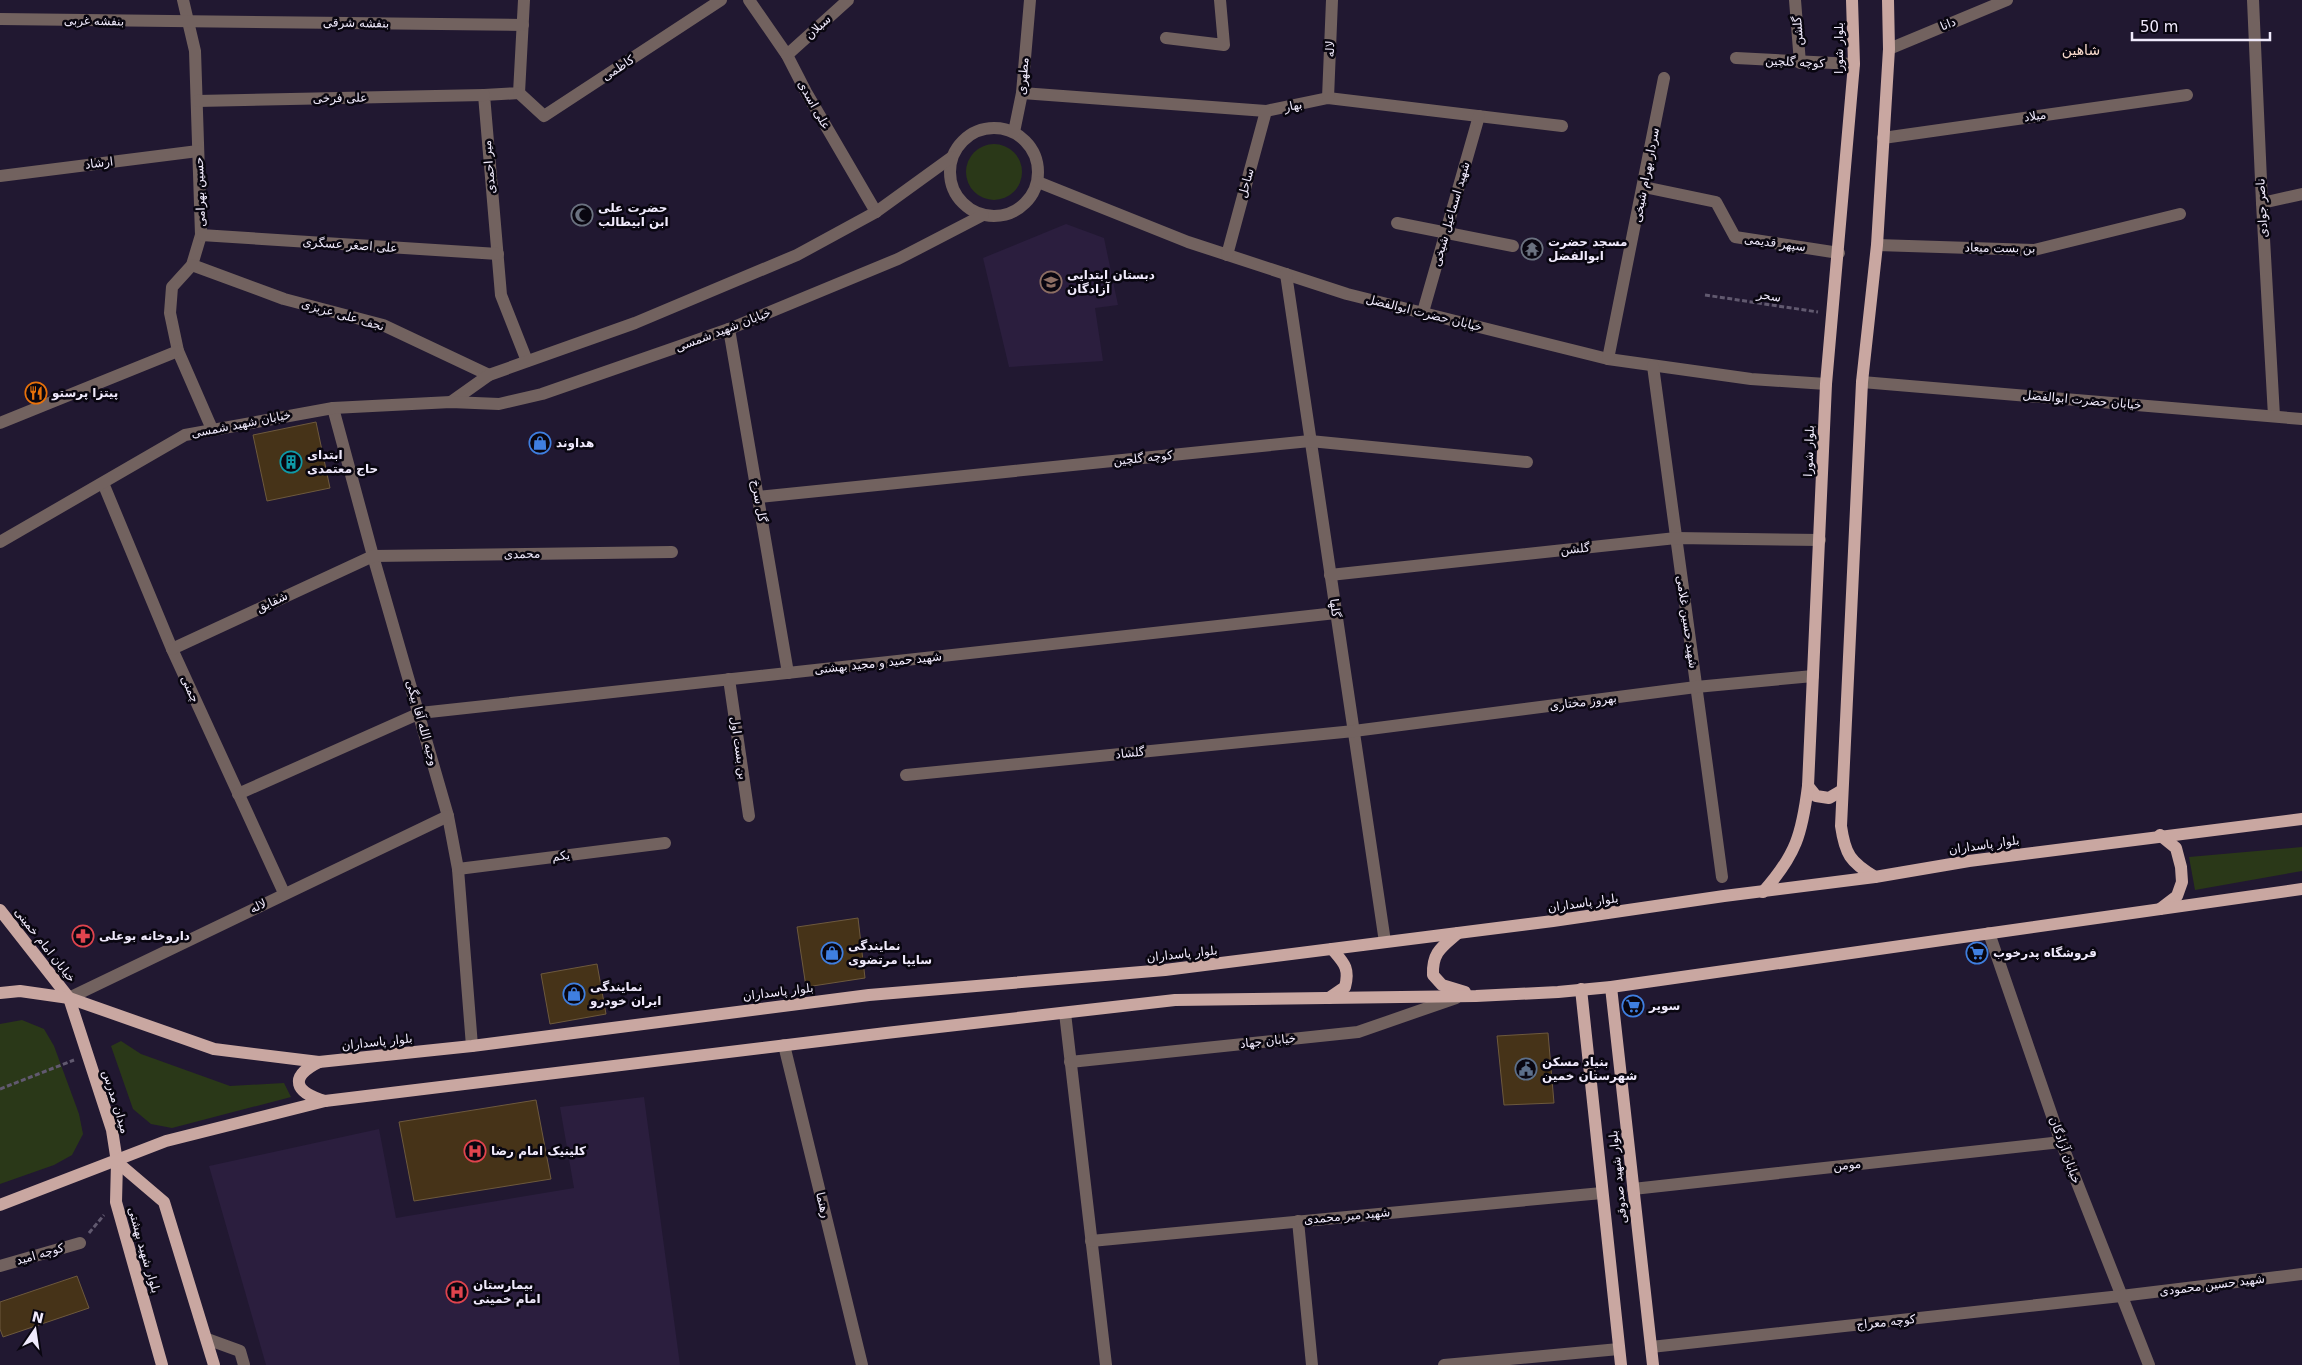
<svg xmlns="http://www.w3.org/2000/svg" width="2302" height="1365" font-family="'DejaVu Sans',Vazirmatn,sans-serif">
  <rect width="100%" height="100%" fill="#211831"/>
  <g fill="#2b1e3e">
    <polygon points="1066,224 1104,238 1118,305 1095,308 1103,361 1009,367 983,258"/>
    <polygon points="644,1097 680,1365 266,1365 209,1166 379,1129 396,1218 574,1188 560,1107"/>
  </g>
  <g fill="#2a3818">
    <circle cx="994" cy="172" r="28"/>
    <polygon points="2302,847 2302,871 2195,890 2189,857"/>
    <polygon points="22,1020 44,1029 54,1046 79,1114 83,1134 72,1155 54,1165 0,1184 0,1024"/>
    <polygon points="121,1041 141,1054 230,1086 284,1083 291,1097 172,1128 151,1124 133,1109 111,1046"/>
  </g>
  <g fill="#463318" stroke="#6d593d">
    <polygon points="316,422 330,488 267,501 253,435"/>
    <polygon points="858,918 865,978 806,987 797,927"/>
    <polygon points="597,964 606,1014 550,1024 541,974"/>
    <polygon points="1548,1033 1554,1103 1504,1105 1497,1036"/>
    <polygon points="536,1100 551,1179 414,1201 399,1122"/>
    <polygon points="77,1276 89,1308 3,1337 0,1329 0,1302"/>
  </g>
  <g fill="none" stroke-linecap="round" stroke-linejoin="round">
    <g stroke="#61596f" stroke-width="3" stroke-dasharray="5 2.5" stroke-linecap="butt">
      <polyline points="1705,295 1818,312"/>
      <polyline points="0,1089 74,1060"/>
      <polyline points="89,1233 104,1215"/>
    </g>
    <g stroke="#72625f" stroke-width="12">
      <polyline points="183,0 195,51 201,235 192,265 172,287 170,313 178,351 212,429"/>
      <polyline points="524,0 519,93 484,95 501,295 527,361"/>
      <polyline points="749,0 787,55 806,92 876,212"/>
      <polyline points="1795,0 1800,63"/>
      <polyline points="2253,0 2262,203 2274,416"/>
      <polyline points="0,19 523,25"/>
      <polyline points="1166,38 1224,45 1220,0"/>
      <polyline points="1889,49 2007,0"/>
      <polyline points="787,55 848,0"/>
      <polyline points="1736,58 1854,64"/>
      <polyline points="519,93 544,116 721,0"/>
      <polyline points="1022,93 1266,111 1328,98 1562,126"/>
      <polyline points="1328,98 1332,0"/>
      <polyline points="197,101 484,95"/>
      <circle cx="994" cy="172" r="44"/>
      <polyline points="1014,132 1022,93 1030,0"/>
      <polyline points="1883,138 2187,95"/>
      <polyline points="0,176 198,151"/>
      <polyline points="1038,182 1188,242 1347,294 1608,359 1751,379 1826,384"/>
      <polyline points="1644,187 1716,202 1735,237 1839,253"/>
      <polyline points="2262,203 2302,194"/>
      <polyline points="1397,223 1513,246"/>
      <polyline points="201,235 498,254"/>
      <polyline points="1877,245 2034,250 2180,214"/>
      <polyline points="1227,255 1266,111"/>
      <polyline points="192,265 284,299 383,325 489,375"/>
      <polyline points="1286,274 1385,942"/>
      <polyline points="1423,312 1479,116"/>
      <polyline points="729,329 788,673"/>
      <polyline points="1608,359 1664,78"/>
      <polyline points="1653,366 1722,877"/>
      <polyline points="1862,382 2302,419"/>
      <polyline points="451,402 489,375 635,323 797,255 876,212 952,157"/>
      <polyline points="333,408 373,556 448,816 458,869 472,1046"/>
      <polyline points="0,423 178,351"/>
      <polyline points="103,483 172,649 284,893"/>
      <polyline points="758,497 1310,441 1527,462"/>
      <polyline points="0,542 185,435 333,408 451,402 499,404 542,394 729,329 898,259 983,215"/>
      <polyline points="1330,575 1676,538 1820,540"/>
      <polyline points="172,649 373,556 672,552"/>
      <polyline points="729,679 749,816"/>
      <polyline points="906,775 1354,731 1696,687 1813,676"/>
      <polyline points="238,794 420,713 1336,613"/>
      <polyline points="458,869 665,843"/>
      <polyline points="1989,933 2061,1142 2149,1365"/>
      <polyline points="69,998 448,816"/>
      <polyline points="1065,1013 1106,1365"/>
      <polyline points="784,1045 862,1365"/>
      <polyline points="1070,1062 1358,1032 1456,998"/>
      <polyline points="1633,1189 2061,1142"/>
      <polyline points="1298,1221 1312,1365"/>
      <polyline points="1091,1241 1602,1193"/>
      <polyline points="0,1266 80,1243"/>
      <polyline points="207,1339 240,1351 244,1365"/>
      <polyline points="1651,1347 2121,1296 2302,1274"/>
      <polyline points="1444,1365 1619,1349"/>
    </g>
    <g stroke="#c9a7a1" stroke-width="12">
      <polyline points="1808,786 1816,796 1829,798 1841,791"/>
      <path d="M 1875,877 C 1850,862 1845,854 1841,826 L 1862,382 L 1877,245 L 1889,49 L 1888,0"/>
      <path d="M 1763,892 C 1796,855 1802,834 1808,786 L 1826,384 L 1854,64 L 1852,0"/>
      <polyline points="2160,909 2177,896 2182,882 2181,867 2176,848 2160,835"/>
      <polyline points="0,910 69,998 112,1130 117,1162 116,1202 162,1365"/>
      <path d="M 1458,933 C 1442,947 1432,952 1433,975 L 1442,985 L 1465,992"/>
      <polyline points="1611,987 1653,1365"/>
      <polyline points="1581,989 1621,1365"/>
      <polyline points="0,993 20,991 69,998 214,1049 319,1062 472,1046 869,995 1165,970 1553,921 1724,896 1875,877 1969,861 2302,819"/>
      <path d="M 1329,998 L 1345,987 C 1350,968 1344,963 1332,949"/>
      <path d="M 319,1062 C 288,1077 295,1093 325,1101"/>
      <polyline points="117,1162 164,1202 214,1365"/>
      <polyline points="0,1205 166,1141 325,1101 886,1033 1175,1000 1476,996 1558,992 1611,987 2302,889"/>
    </g>
  </g>
  <defs>
    <g id="mosque-ring" transform="scale(1.125)"><circle r="9.5" fill="#090610" stroke="#6b7280" stroke-width="1.5"/><path d="M3.5-4.9A6 6 0 1 0 3.5 4.9A5 5 0 1 1 3.5-4.9Z" fill="#6b7280"/></g>
    <g id="temple-ring" transform="scale(1.125)"><circle r="9.5" fill="#090610" stroke="#6b7280" stroke-width="1.5"/><path d="M0-6L5-2H3V0L6.5 2.5H4V6H1.5V3h-3V6H-4V2.5H-6.5L-3 0V-2H-5Z" fill="#6b7280"/></g>
    <g id="school-ring" transform="scale(1.125)"><circle r="9.5" fill="#090610" stroke="#8d6e63" stroke-width="1.5"/><path d="M0-5L7-2L0 1L-7-2ZM-4 1L0 2.5L4 1V4Q0 6-4 4Z" fill="#8d6e63"/></g>
    <g id="restaurant-ring" transform="scale(1.125)"><circle r="9.5" fill="#090610" stroke="#e8710a" stroke-width="1.5"/><path d="M-5-6h1v4h1v-4h1v4h1v-4h1v5L-1.5 .5V6h-2V.5L-5-1ZM5-6V6H3V1.5H1.5Q1.5-4 5-6Z" fill="#e8710a"/></g>
    <g id="shop-ring" transform="scale(1.125)"><circle r="9.5" fill="#090610" stroke="#3f7fe0" stroke-width="1.5"/><path d="M-5-2.5h2.3a2.7 3.5 0 0 1 5.4 0H5L5.5 6h-11ZM-1.5-2.5h3a1.5 2.3 0 0 0-3 0Z" fill="#3f7fe0"/></g>
    <g id="building-ring" transform="scale(1.125)"><circle r="9.5" fill="#090610" stroke="#0f9aa8" stroke-width="1.5"/><path d="M-4-6H4V6H1V3H-1V6H-4ZM-2.5-4.3h1.7v1.8h-1.7ZM.8-4.3h1.7v1.8H.8ZM-2.5-1h1.7V.8h-1.7ZM.8-1h1.7V.8H.8Z" fill="#0f9aa8"/></g>
    <g id="pharmacy-ring" transform="scale(1.125)"><circle r="9.5" fill="#090610" stroke="#e0444e" stroke-width="1.5"/><path d="M-2-6h4v4h4v4h-4v4h-4v-4h-4v-4h4Z" fill="#e0444e"/></g>
    <g id="supermarket-ring" transform="scale(1.125)"><circle r="9.5" fill="#090610" stroke="#3f7fe0" stroke-width="1.5"/><path d="M-6-5.5h2.5l.6 2H6L4.5 2H-2.5L-4.4-4H-6ZM-1.5 3.2a1.3 1.3 0 1 0 .1 0ZM3 3.2a1.3 1.3 0 1 0 .1 0Z" fill="#3f7fe0"/></g>
    <g id="civic-ring" transform="scale(1.125)"><circle r="9.5" fill="#090610" stroke="#5c6f8a" stroke-width="1.5"/><path d="M-.6-6.5H3V-4.5H.6V-3L4-1V1h2V6H-6V1h2V-1L-.6-3ZM-1.2 2.5V6h2.4V2.5Z" fill="#5c6f8a"/></g>
    <g id="hospital-ring" transform="scale(1.125)"><circle r="9.5" fill="#090610" stroke="#e0444e" stroke-width="1.5"/><path d="M-5-5h3v3.5h4V-5h3V5h-3V1.5h-4V5h-3Z" fill="#e0444e"/></g>
  </defs>
  <g fill-rule="evenodd">
    <use href="#mosque-ring" x="582" y="215"/>
    <use href="#temple-ring" x="1532" y="249"/>
    <use href="#school-ring" x="1051" y="282"/>
    <use href="#restaurant-ring" x="36" y="393"/>
    <use href="#shop-ring" x="540" y="443"/>
    <use href="#building-ring" x="291" y="462"/>
    <use href="#pharmacy-ring" x="83" y="936"/>
    <use href="#shop-ring" x="832" y="953"/>
    <use href="#supermarket-ring" x="1977" y="953"/>
    <use href="#shop-ring" x="574" y="994"/>
    <use href="#supermarket-ring" x="1633" y="1006"/>
    <use href="#civic-ring" x="1526" y="1069"/>
    <use href="#hospital-ring" x="475" y="1151"/>
    <use href="#hospital-ring" x="457" y="1292"/>
  </g>
  <g text-anchor="middle" dominant-baseline="central" stroke-width="5" stroke-linejoin="round" paint-order="stroke">
    <g font-size="12" fill="#f0eafc" stroke="#090610">
      <text transform="translate(94 21) rotate(1)">بنفشه غربی</text>
      <text transform="translate(356 23) rotate(1)">بنفشه شرقی</text>
      <text transform="translate(1948 24) rotate(-22)">دانا</text>
      <text transform="translate(818 27) rotate(-42)">سبلان</text>
      <text transform="translate(1798 31) rotate(-94)">گلشن</text>
      <text transform="translate(1839 48) rotate(-90)">بلوار شورا</text>
      <text transform="translate(1330 49) rotate(-88)">لاله</text>
      <text transform="translate(1795 62) rotate(3)">کوچه گلچین</text>
      <text transform="translate(618 68) rotate(-33)">کاظمی</text>
      <text transform="translate(1023 76) rotate(-85)">مطهری</text>
      <text transform="translate(340 98) rotate(-1)">علی فرخی</text>
      <text transform="translate(814 105) rotate(61)">علی اسدی</text>
      <text transform="translate(1293 106) rotate(-12)">بهار</text>
      <text transform="translate(2035 116) rotate(-8)">میلاد</text>
      <text transform="translate(99 163) rotate(-7)">ارشاد</text>
      <text transform="translate(489 167) rotate(-95)">میر احمدی</text>
      <text transform="translate(1646 175) rotate(-79)">سردار بهرام شیخی</text>
      <text transform="translate(1246 183) rotate(-75)">ساحل</text>
      <text transform="translate(200 192) rotate(-92)">حسین بهرامی</text>
      <text transform="translate(2262 208) rotate(-93)">ناصر جوادی</text>
      <text transform="translate(1451 214) rotate(-74)">شهید اسماعیل شیخی</text>
      <text transform="translate(1775 243) rotate(8)">سپهر قدیمی</text>
      <text transform="translate(350 245) rotate(4)">علی اصغر عسگری</text>
      <text transform="translate(2000 248) rotate(1)">بن بست میعاد</text>
      <text transform="translate(1769 296) rotate(9)">سحر</text>
      <text transform="translate(1424 313) rotate(14)">خیابان حضرت ابوالفضل</text>
      <text transform="translate(343 315) rotate(16)">نجف علی عزیزی</text>
      <text transform="translate(723 330) rotate(-21)">خیابان شهید شمسی</text>
      <text transform="translate(2082 400) rotate(5)">خیابان حضرت ابوالفضل</text>
      <text transform="translate(241 424) rotate(-11)">خیابان شهید شمسی</text>
      <text transform="translate(1809 451) rotate(-88)">بلوار شورا</text>
      <text transform="translate(1143 458) rotate(-6)">کوچه گلچین</text>
      <text transform="translate(759 501) rotate(80)">گل سرخ</text>
      <text transform="translate(1575 549) rotate(-6)">گلشن</text>
      <text transform="translate(522 554) rotate(-1)">محمدی</text>
      <text transform="translate(272 602) rotate(-25)">شقایق</text>
      <text transform="translate(1335 608) rotate(82)">گلها</text>
      <text transform="translate(1687 622) rotate(82)">شهید حسین غلامی</text>
      <text transform="translate(878 663) rotate(-6)">شهید حمید و مجید بهشتی</text>
      <text transform="translate(190 689) rotate(65)">چمنی</text>
      <text transform="translate(1583 702) rotate(-7)">بهروز مختاری</text>
      <text transform="translate(422 723) rotate(74)">وجیه الله آقا بیگی</text>
      <text transform="translate(739 748) rotate(82)">بن بست اول</text>
      <text transform="translate(1130 753) rotate(-6)">گلشاد</text>
      <text transform="translate(1984 845) rotate(-8)">بلوار پاسداران</text>
      <text transform="translate(561 856) rotate(-7)">یکم</text>
      <text transform="translate(1583 903) rotate(-8)">بلوار پاسداران</text>
      <text transform="translate(258 906) rotate(-26)">لاله</text>
      <text transform="translate(45 945) rotate(52)">خیابان امام خمینی</text>
      <text transform="translate(1182 954) rotate(-6)">بلوار پاسداران</text>
      <text transform="translate(778 992) rotate(-7)">بلوار پاسداران</text>
      <text transform="translate(1268 1041) rotate(-6)">خیابان جهاد</text>
      <text transform="translate(377 1042) rotate(-6)">بلوار پاسداران</text>
      <text transform="translate(116 1102) rotate(73)">میدان مدرس</text>
      <text transform="translate(2065 1150) rotate(70)">خیابان آزادگان</text>
      <text transform="translate(1847 1165) rotate(-6)">مومن</text>
      <text transform="translate(1618 1177) rotate(-96)">بلوار شهید صدوقی</text>
      <text transform="translate(823 1205) rotate(76)">رهنما</text>
      <text transform="translate(1347 1216) rotate(-5)">شهید میر محمدی</text>
      <text transform="translate(144 1250) rotate(74)">بلوار شهید بهشتی</text>
      <text transform="translate(40 1254) rotate(-16)">کوچه امید</text>
      <text transform="translate(2212 1285) rotate(-7)">شهید حسین محمودی</text>
      <text transform="translate(1886 1322) rotate(-6)">کوچه معراج</text>
    </g>
    <g font-size="12" font-weight="bold" fill="#f0eafc" stroke="#090610" text-anchor="start">
      <text x="598" y="208">حضرت علی<tspan x="598" dy="14">ابن ابیطالب</tspan></text>
      <text x="1548" y="242">مسجد حضرت<tspan x="1548" dy="14">ابوالفضل</tspan></text>
      <text x="1067" y="275">دبستان ابتدایی<tspan x="1067" dy="14">آزادگان</tspan></text>
      <text x="52" y="393">پیتزا پرستو</text>
      <text x="556" y="443">هداوند</text>
      <text x="307" y="455">ابتدای<tspan x="307" dy="14">حاج معتمدی</tspan></text>
      <text x="99" y="936">داروخانه بوعلی</text>
      <text x="848" y="946">نمایندگی<tspan x="848" dy="14">سایپا مرتضوی</tspan></text>
      <text x="1993" y="953">فروشگاه پدرخوب</text>
      <text x="590" y="987">نمایندگی<tspan x="590" dy="14">ایران خودرو</tspan></text>
      <text x="1649" y="1006">سوپر</text>
      <text x="1542" y="1062">بنیاد مسکن<tspan x="1542" dy="14">شهرستان خمین</tspan></text>
      <text x="491" y="1151">کلینیک امام رضا</text>
      <text x="473" y="1285">بیمارستان<tspan x="473" dy="14">امام خمینی</tspan></text>
    </g>
    <g font-size="14" fill="#f9dacc" stroke="#090610">
      <text x="2081" y="50">شاهین</text>
    </g>
  </g>
  <g transform="translate(35 1330) rotate(13)" stroke="#090610" stroke-width="4" paint-order="stroke">
  <path d="M0-4L9 19L0 12L-9 19Z" fill="#f0eafc"/>
  <text y="-8" font-size="14" font-weight="bold" text-anchor="middle" fill="#f0eafc">N</text>
  </g>
  <path d="M2132 32v8h138v-8" fill="none" stroke="#f0eafc" stroke-width="2.5"/>
  <text x="2140" y="32" font-size="15" fill="#f0eafc" stroke="#090610" stroke-width="4" paint-order="stroke">50 m</text>
</svg>
